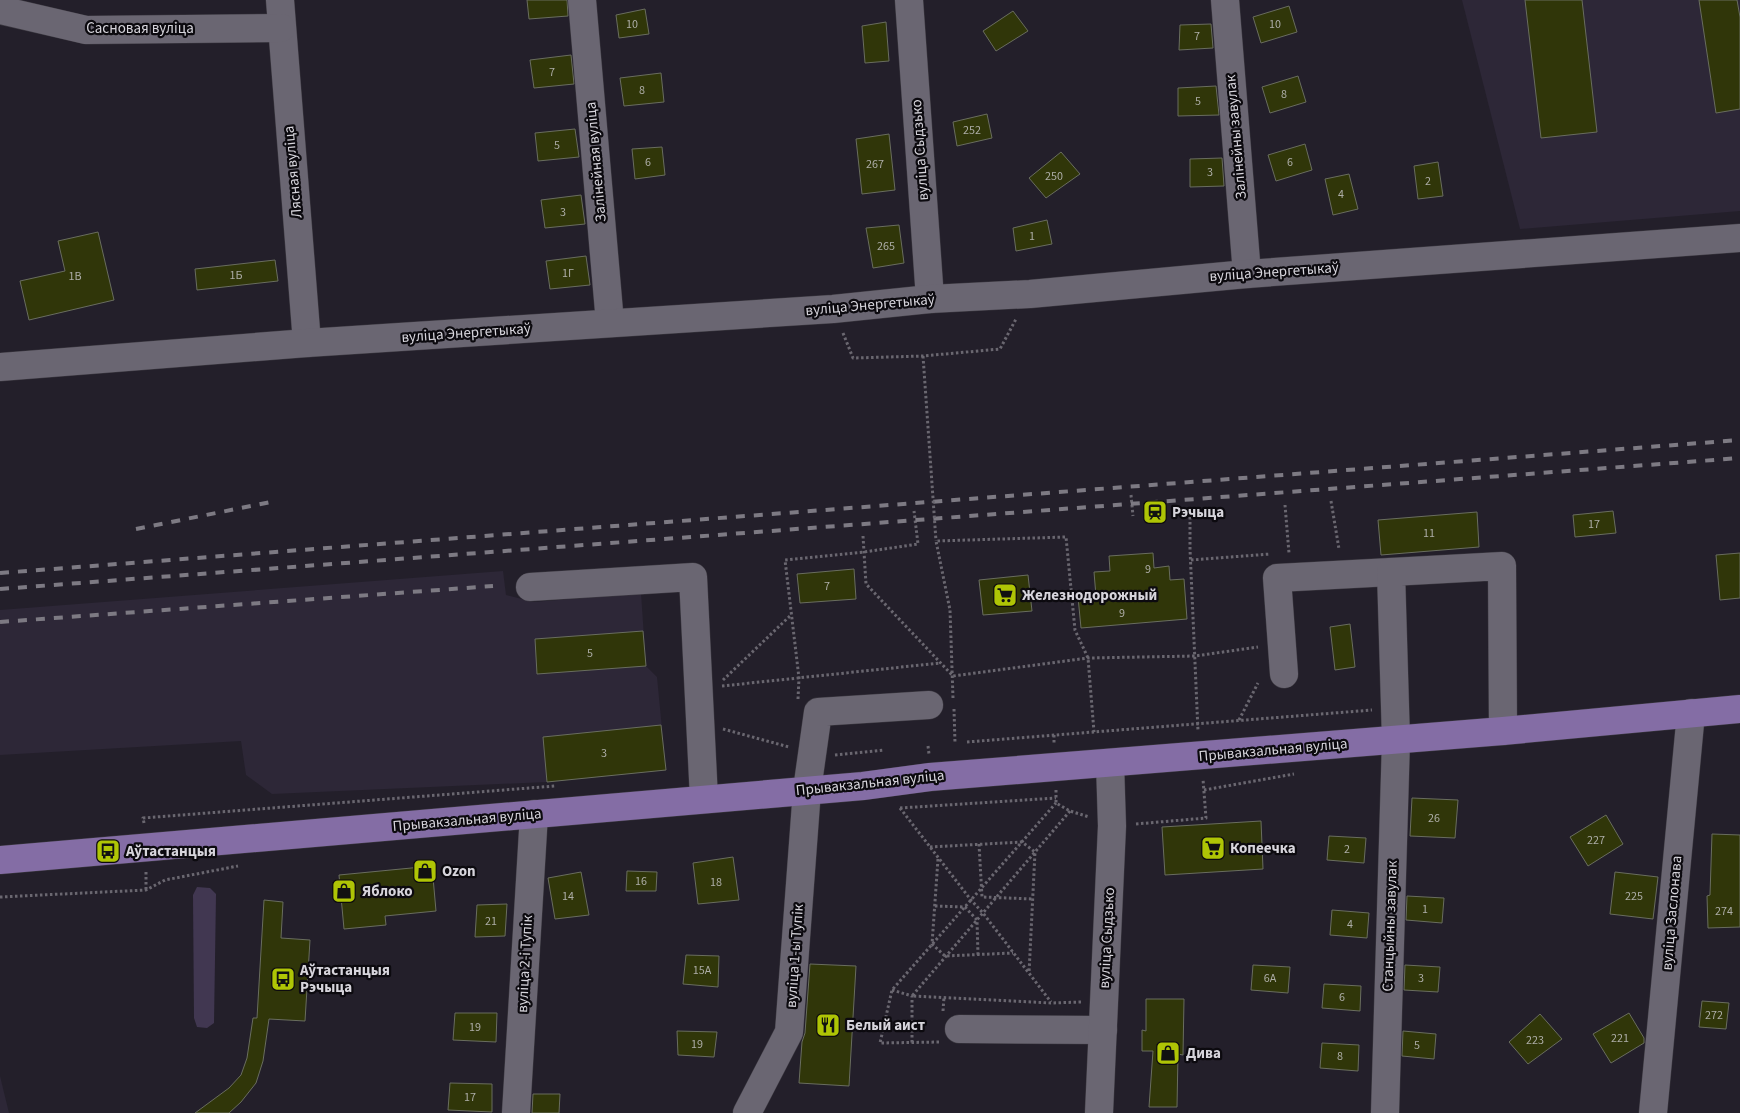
<svg xmlns="http://www.w3.org/2000/svg" width="1740" height="1113" font-family="'Source Sans 3',sans-serif">
  <rect width="100%" height="100%" fill="#231f2a"/>
  <g fill="#2d2737">
    <polygon points="1462,0 1740,0 1740,211 1520,229"/>
    <polygon points="503,571 506,595 534,602 641,593 646,666 657,677 666,770 547,782 272,794 246,775 241,741 0,755 0,610"/>
    <polygon points="0,1076 9,1113 0,1113"/>
  </g>
  <polygon fill="#413751" points="197,887 210,888 216,894 214,1023 207,1028 197,1027 194,1018 193,895"/>
  <g fill="#303609" stroke="#696d5f">
    <polygon points="527,0 567,0 568,16 529,19"/>
    <polygon points="1525,0 1582,0 1597,132 1541,138"/>
    <polygon points="1699,0 1737,0 1740,17 1740,109 1716,113"/>
    <polygon points="1289,6 1297,32 1261,43 1253,17"/>
    <polygon points="645,9 649,34 619,38 616,15"/>
    <polygon points="1013,11 1028,31 996,51 983,31"/>
    <polygon points="886,22 889,61 865,63 862,26"/>
    <polygon points="1211,24 1213,48 1179,50 1180,25"/>
    <polygon points="571,55 574,84 534,88 530,60"/>
    <polygon points="661,73 664,102 624,106 620,78"/>
    <polygon points="1298,76 1306,102 1270,113 1262,87"/>
    <polygon points="1216,86 1219,115 1178,116 1178,88"/>
    <polygon points="987,114 992,138 957,146 953,122"/>
    <polygon points="575,129 579,157 538,161 535,133"/>
    <polygon points="889,134 895,190 862,194 856,139"/>
    <polygon points="1305,144 1312,170 1276,181 1268,155"/>
    <polygon points="662,147 665,175 635,179 632,149"/>
    <polygon points="1061,152 1080,174 1046,198 1029,178"/>
    <polygon points="1222,158 1224,186 1190,187 1190,159"/>
    <polygon points="1438,162 1443,196 1418,199 1414,166"/>
    <polygon points="1349,174 1358,209 1333,215 1325,179"/>
    <polygon points="581,195 585,224 545,228 541,200"/>
    <polygon points="1047,220 1052,244 1016,251 1013,228"/>
    <polygon points="899,225 904,263 873,268 866,228"/>
    <polygon points="98,232 114,300 29,320 20,281 65,271 58,241"/>
    <polygon points="586,256 590,285 550,289 546,261"/>
    <polygon points="275,260 278,281 197,290 195,269"/>
    <polygon points="1613,511 1616,533 1575,537 1573,515"/>
    <polygon points="1477,512 1479,547 1381,555 1378,520"/>
    <polygon points="1153,553 1154,568 1169,566 1170,580 1184,579 1187,619 1081,628 1078,597 1096,596 1094,572 1110,571 1109,556"/>
    <polygon points="1740,553 1740,598 1720,600 1716,555"/>
    <polygon points="854,569 856,599 800,603 797,574"/>
    <polygon points="1028,575 1032,611 983,615 979,580"/>
    <polygon points="1350,624 1355,667 1335,670 1330,627"/>
    <polygon points="643,631 646,666 537,674 535,639"/>
    <polygon points="661,725 666,770 547,782 543,737"/>
    <polygon points="1412,798 1458,800 1455,838 1410,836"/>
    <polygon points="1606,815 1623,844 1588,866 1570,837"/>
    <polygon points="1261,821 1263,869 1165,875 1162,827"/>
    <polygon points="1712,834 1740,835 1740,927 1708,928 1707,896 1710,895"/>
    <polygon points="1329,836 1366,838 1364,863 1327,860"/>
    <polygon points="733,857 739,900 698,904 693,863"/>
    <polygon points="432,866 436,911 385,916 386,925 344,929 339,875"/>
    <polygon points="627,871 657,872 656,891 626,891"/>
    <polygon points="581,872 589,915 555,919 548,878"/>
    <polygon points="1615,872 1658,877 1653,919 1610,914"/>
    <polygon points="1407,896 1444,898 1442,923 1406,920"/>
    <polygon points="264,900 283,902 281,938 310,940 305,1021 269,1019 263,1061 256,1083 241,1102 229,1113 195,1113 229,1088 241,1075 247,1058 253,1018 257,1018"/>
    <polygon points="507,904 505,936 475,937 477,905"/>
    <polygon points="1332,910 1369,913 1367,938 1330,935"/>
    <polygon points="686,955 719,956 718,987 683,984"/>
    <polygon points="810,964 856,966 849,1086 799,1083 802,1042 805,1033"/>
    <polygon points="1253,965 1290,967 1288,993 1251,990"/>
    <polygon points="1405,965 1440,967 1438,992 1404,990"/>
    <polygon points="1324,984 1361,986 1360,1011 1322,1008"/>
    <polygon points="1146,999 1184,999 1183,1055 1178,1054 1177,1107 1149,1107 1153,1051 1142,1051 1142,1030 1146,1031"/>
    <polygon points="1702,1001 1729,1003 1726,1029 1699,1027"/>
    <polygon points="455,1013 497,1013 496,1042 453,1040"/>
    <polygon points="1629,1013 1644,1038 1644,1043 1611,1063 1593,1034"/>
    <polygon points="1540,1014 1562,1039 1528,1064 1509,1042"/>
    <polygon points="677,1031 717,1032 714,1057 678,1055"/>
    <polygon points="1403,1031 1436,1034 1434,1059 1402,1056"/>
    <polygon points="1322,1043 1359,1045 1358,1071 1320,1068"/>
    <polygon points="450,1083 492,1084 492,1112 448,1110"/>
    <polygon points="533,1094 560,1094 559,1113 532,1113"/>
  </g>
  <g fill="none" stroke-linecap="round" stroke-linejoin="round">
    <g stroke="#3d3a42" stroke-width="29">
      <g id="minor">
        <polyline points="280,0 307,343"/>
        <polyline points="582,0 610,323"/>
        <polyline points="909,0 930,299"/>
        <polyline points="1225,0 1247,274"/>
        <polyline points="0,10 86,30 281,28"/>
        <polyline points="0,367 307,343 833,309 930,299 1030,294 1247,274 1740,238"/>
        <polyline points="530,587 693,577 704,799"/>
        <polyline points="1284,674 1277,578 1391,572"/>
        <polyline points="959,1029 1103,1030"/>
        <polyline points="516,1113 534,814"/>
        <polyline points="747,1113 789,1032 807,790 818,712 929,705"/>
        <polyline points="1099,1113 1112,826 1110,763"/>
        <polyline points="1385,1113 1396,740 1391,572 1502,566 1503,731"/>
        <polyline points="1653,1113 1691,713"/>
      </g>
    </g>
    <g stroke="#3d3a42" stroke-width="29">
      <polyline id="major" points="0,860 863,786 930,777 1503,731 1740,709"/>
    </g>
    <g stroke="#6a6770" stroke-width="3" stroke-dasharray="2.5 2.5" stroke-linecap="butt">
      <polyline points="843,333 853,358 923,356 1000,349 1016,319"/>
      <polyline points="1131,495 1133,516"/>
      <polyline points="1331,501 1339,549"/>
      <polyline points="1285,505 1289,553"/>
      <polyline points="1190,512 1190,549 1198,731"/>
      <polyline points="863,536 866,584 953,676 1088,658 1195,656 1258,647"/>
      <polyline points="1191,560 1270,554"/>
      <polyline points="723,680 791,615"/>
      <polyline points="722,686 940,663"/>
      <polyline points="953,698 950,610 936,541 1066,537 1075,630 1088,658 1094,732"/>
      <polyline points="798,699 799,678 785,560 864,552 918,544 914,511"/>
      <polyline points="954,709 955,743"/>
      <polyline points="1239,720 1258,683"/>
      <polyline points="723,729 789,747"/>
      <polyline points="1054,735 1054,744"/>
      <polyline points="967,742 1372,710"/>
      <polyline points="928,746 929,754"/>
      <polyline points="835,755 884,750"/>
      <polyline points="1056,790 1056,803 1070,811 1089,817"/>
      <polyline points="1204,790 1294,774"/>
      <polyline points="900,808 971,900 983,913 1051,1002"/>
      <polyline points="900,808 1056,798"/>
      <polyline points="1070,811 912,996 1051,1003 1081,1002"/>
      <polyline points="144,823 143,818 555,786"/>
      <polyline points="1136,824 1206,818 1203,779"/>
      <polyline points="979,844 982,897 1033,899"/>
      <polyline points="930,847 1022,842 1035,852 1029,973"/>
      <polyline points="938,859 932,944 945,956 1013,953"/>
      <polyline points="146,872 146,890"/>
      <polyline points="0,897 146,890 165,880 238,866"/>
      <polyline points="935,906 965,907 977,920 978,955"/>
      <polyline points="892,990 912,996 912,1043"/>
      <polyline points="943,1011 944,997"/>
      <polyline points="939,1042 880,1043 892,990 1056,803"/>
    </g>
    <use href="#minor" stroke="#6a6672" stroke-width="28"/>
    <use href="#major" stroke="#846da5" stroke-width="28"/>
    <g stroke="#7d7a83" stroke-width="4" stroke-dasharray="9 9" stroke-linecap="butt">
      <polyline points="136,529 276,501"/>
      <polyline points="0,573 1740,440"/>
      <polyline points="0,589 1740,458"/>
      <polyline points="0,622 493,586"/>
    </g>
    <polyline stroke="#6a6770" stroke-width="3" stroke-dasharray="2.5 2.5" stroke-linecap="butt" points="923,356 936,541"/>
  </g>
  <defs>
    <g id="station-square" transform="scale(1.25)"><rect x="-9" y="-9" width="18" height="18" rx="4" fill="#afc505" stroke="#0c0a0f"/><path d="M-3-6H3Q5-6 5-4V2Q5 4 3 4L4.5 6H3L1.5 4h-3L-3 6H-4.5L-3 4Q-5 4-5 2V-4Q-5-6-3-6ZM-3.5-4v3h7v-3ZM-3.5 1v1.5H-2V1ZM2 1v1.5H3.5V1Z" fill="#111"/></g>
    <g id="supermarket-square" transform="scale(1.25)"><rect x="-9" y="-9" width="18" height="18" rx="4" fill="#afc505" stroke="#0c0a0f"/><path d="M-6-5.5h2.5l.6 2H6L4.5 2H-2.5L-4.4-4H-6ZM-1.5 3.2a1.3 1.3 0 1 0 .1 0ZM3 3.2a1.3 1.3 0 1 0 .1 0Z" fill="#111"/></g>
    <g id="bus-square" transform="scale(1.25)"><rect x="-9" y="-9" width="18" height="18" rx="4" fill="#afc505" stroke="#0c0a0f"/><path d="M-5-6H5V4H4V6H2V4H-2V6H-4V4H-5ZM-3.5-4V0h7V-4ZM-3.5 1.2v1.5H-2V1.2ZM2 1.2v1.5H3.5V1.2Z" fill="#111"/></g>
    <g id="shop-square" transform="scale(1.25)"><rect x="-9" y="-9" width="18" height="18" rx="4" fill="#afc505" stroke="#0c0a0f"/><path d="M-5-2.5h2.3a2.7 3.5 0 0 1 5.4 0H5L5.5 6h-11ZM-1.5-2.5h3a1.5 2.3 0 0 0-3 0Z" fill="#111"/></g>
    <g id="restaurant-square" transform="scale(1.25)"><rect x="-9" y="-9" width="18" height="18" rx="4" fill="#afc505" stroke="#0c0a0f"/><path d="M-5-6h1v4h1v-4h1v4h1v-4h1v5L-1.5 .5V6h-2V.5L-5-1ZM5-6V6H3V1.5H1.5Q1.5-4 5-6Z" fill="#111"/></g>
  </defs>
  <g fill-rule="evenodd">
    <use href="#station-square" x="1155" y="512"/>
    <use href="#supermarket-square" x="1005" y="595"/>
    <use href="#supermarket-square" x="1213" y="848"/>
    <use href="#bus-square" x="108" y="851"/>
    <use href="#shop-square" x="425" y="871"/>
    <use href="#shop-square" x="344" y="891"/>
    <use href="#bus-square" x="283" y="979"/>
    <use href="#restaurant-square" x="828" y="1025"/>
    <use href="#shop-square" x="1168" y="1053"/>
  </g>
  <g text-anchor="middle" dominant-baseline="central" stroke-width="4.5" stroke-linejoin="round" paint-order="stroke">
    <g font-size="12" fill="#adada7">
      <text x="632" y="24">10</text>
      <text x="1275" y="24">10</text>
      <text x="1197" y="36">7</text>
      <text x="552" y="72">7</text>
      <text x="642" y="90">8</text>
      <text x="1284" y="94">8</text>
      <text x="1198" y="101">5</text>
      <text x="972" y="130">252</text>
      <text x="557" y="145">5</text>
      <text x="648" y="162">6</text>
      <text x="1290" y="162">6</text>
      <text x="875" y="164">267</text>
      <text x="1210" y="172">3</text>
      <text x="1054" y="176">250</text>
      <text x="1428" y="181">2</text>
      <text x="1341" y="194">4</text>
      <text x="563" y="212">3</text>
      <text x="1032" y="236">1</text>
      <text x="886" y="246">265</text>
      <text x="568" y="273">1Г</text>
      <text x="236" y="275">1Б</text>
      <text x="75" y="276">1В</text>
      <text x="1594" y="524">17</text>
      <text x="1429" y="533">11</text>
      <text x="1148" y="569">9</text>
      <text x="827" y="586">7</text>
      <text x="1122" y="613">9</text>
      <text x="590" y="653">5</text>
      <text x="604" y="753">3</text>
      <text x="1434" y="818">26</text>
      <text x="1596" y="840">227</text>
      <text x="1347" y="849">2</text>
      <text x="641" y="881">16</text>
      <text x="716" y="882">18</text>
      <text x="568" y="896">14</text>
      <text x="1634" y="896">225</text>
      <text x="1425" y="909">1</text>
      <text x="1724" y="911">274</text>
      <text x="491" y="921">21</text>
      <text x="1350" y="924">4</text>
      <text x="702" y="970">15А</text>
      <text x="1270" y="978">6А</text>
      <text x="1421" y="978">3</text>
      <text x="1342" y="997">6</text>
      <text x="1714" y="1015">272</text>
      <text x="475" y="1027">19</text>
      <text x="1620" y="1038">221</text>
      <text x="1535" y="1040">223</text>
      <text x="697" y="1044">19</text>
      <text x="1417" y="1045">5</text>
      <text x="1340" y="1056">8</text>
      <text x="470" y="1097">17</text>
    </g>
    <g font-size="15" fill="#d7d5dc" stroke="#0c0a0f">
      <text x="140" y="28">Сасновая вуліца</text>
      <text transform="translate(1236 137) rotate(-95)">Залінейны завулак</text>
      <text transform="translate(920 150) rotate(-94)">вуліца Сыдзько</text>
      <text transform="translate(596 162) rotate(-95)">Залінейная вуліца</text>
      <text transform="translate(293 172) rotate(-95)">Лясная вуліца</text>
      <text transform="translate(1274 272) rotate(-4)">вуліца Энергетыкаў</text>
      <text transform="translate(870 305) rotate(-5)">вуліца Энергетыкаў</text>
      <text transform="translate(466 333) rotate(-4)">вуліца Энергетыкаў</text>
      <text transform="translate(1273 750) rotate(-5)">Прывакзальная вуліца</text>
      <text transform="translate(870 783) rotate(-6)">Прывакзальная вуліца</text>
      <text transform="translate(467 820) rotate(-5)">Прывакзальная вуліца</text>
      <text transform="translate(1672 913) rotate(-85)">вуліца Заслонава</text>
      <text transform="translate(1390 926) rotate(-88)">Станцыйны завулак</text>
      <text transform="translate(1107 938) rotate(-87)">вуліца Сыдзько</text>
      <text transform="translate(795 956) rotate(-86)">вуліца 1-ы Тупік</text>
      <text transform="translate(525 964) rotate(-87)">вуліца 2-і Тупік</text>
    </g>
    <g font-size="15" font-weight="bold" fill="#d7d5dc" stroke="#0c0a0f" text-anchor="start">
      <text x="1172" y="512">Рэчыца</text>
      <text x="1022" y="595">Железнодорожный</text>
      <text x="1230" y="848">Копеечка</text>
      <text x="126" y="851">Аўтастанцыя</text>
      <text x="442" y="871">Ozon</text>
      <text x="362" y="891">Яблоко</text>
      <text x="300" y="970">Аўтастанцыя<tspan x="300" dy="17">Рэчыца</tspan></text>
      <text x="846" y="1025">Белый аист</text>
      <text x="1186" y="1053">Дива</text>
    </g>
  </g>
</svg>
